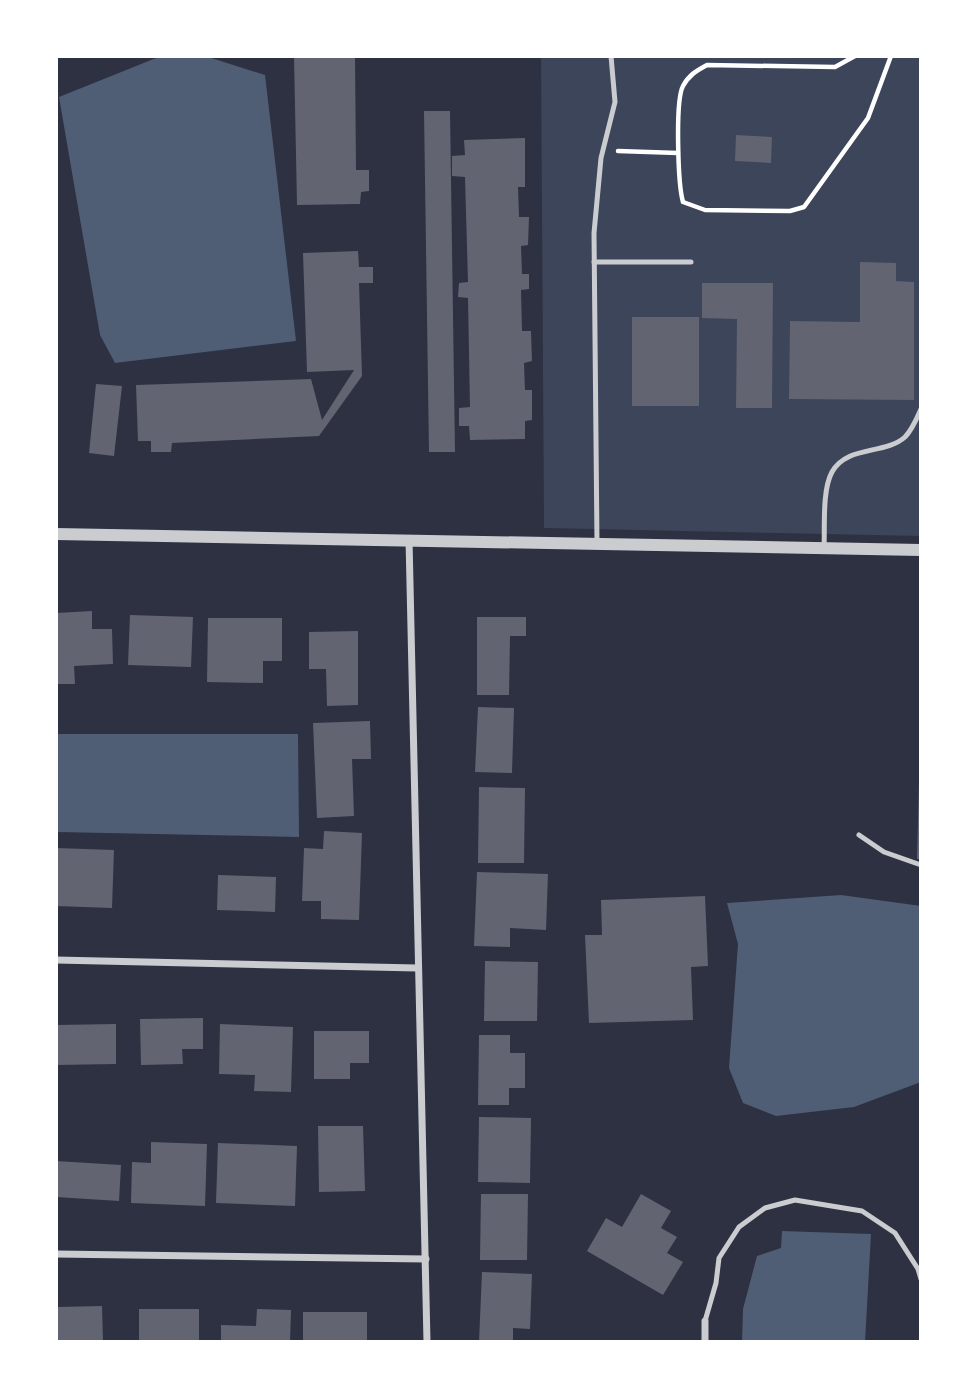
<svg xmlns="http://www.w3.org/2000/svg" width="977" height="1398" font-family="Jost,sans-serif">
  <rect width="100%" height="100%" fill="#2d3142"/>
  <polygon fill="#3c4559" points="541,56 921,56 921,536 544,528"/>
  <g fill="#4f5d75">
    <polygon points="161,56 205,56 265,75 296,341 115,363 100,335 59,97"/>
    <polygon points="56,734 298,734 299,837 56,832"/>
    <polygon points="841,895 921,906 921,1082 854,1107 776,1116 743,1103 729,1068 738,944 727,903"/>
    <polygon points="782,1231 871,1234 865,1342 742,1342 743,1309 757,1256 781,1248"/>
  </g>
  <g fill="#626471">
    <polygon points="294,56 355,56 356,170 369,170 369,191 361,192 360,204 297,205"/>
    <polygon points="424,111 450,111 455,452 429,452"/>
    <polygon points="736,135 772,137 771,163 735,161"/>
    <polygon points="525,138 525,187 518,187 519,217 529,217 528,245 521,246 522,274 529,274 529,289 521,290 522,331 531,331 532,361 524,363 525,390 532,390 532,420 525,421 525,439 470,440 469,426 459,426 459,408 470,407 468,298 458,297 459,283 468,282 465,177 452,176 452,156 465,155 464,140"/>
    <polygon points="358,251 359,267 373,267 373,283 359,283 362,376 319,436 172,443 171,452 151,452 151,441 138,441 136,385 311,379 322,420 354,370 307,372 303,253"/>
    <polygon points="860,262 896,263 896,281 914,282 914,400 789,399 790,321 860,322"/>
    <polygon points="702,283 773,283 772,408 736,408 737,319 702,318"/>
    <rect x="632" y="317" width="67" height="89"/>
    <polygon points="96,384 122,386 114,456 89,453"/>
    <polygon points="92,611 92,629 112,629 113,664 74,666 75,684 56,684 56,613"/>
    <polygon points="130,615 193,617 191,667 128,665"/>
    <polygon points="477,617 526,617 526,636 510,636 509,695 477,695"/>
    <polygon points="208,618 282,618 282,661 263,661 263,683 207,682"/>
    <polygon points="358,631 358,705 327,706 326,669 309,669 309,632"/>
    <polygon points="478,707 514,708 512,773 475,772"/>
    <polygon points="370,721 371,759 352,759 354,816 317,818 313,723"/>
    <polygon points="919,781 921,781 921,859 917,859"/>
    <polygon points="479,787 525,788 524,863 478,863"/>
    <polygon points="324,831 362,833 359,920 321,919 321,901 302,901 304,848 323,849"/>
    <polygon points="56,848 114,850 112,908 56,906"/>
    <polygon points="477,872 548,874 546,930 510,928 510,947 474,946"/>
    <polygon points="218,875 276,877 275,912 217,910"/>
    <polygon points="705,896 708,966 691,967 693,1020 589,1023 585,935 602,935 601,900"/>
    <polygon points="485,961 538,962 537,1021 484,1021"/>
    <polygon points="203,1018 203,1049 182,1049 183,1064 141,1065 140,1019"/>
    <polygon points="116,1024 116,1064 56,1065 56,1025"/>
    <polygon points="220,1024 293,1027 291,1092 254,1091 255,1075 219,1074"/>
    <polygon points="314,1031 369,1031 369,1063 350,1063 350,1079 314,1079"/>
    <polygon points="479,1035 510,1035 510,1053 525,1053 525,1088 509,1088 509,1105 478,1105"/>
    <polygon points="479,1117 531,1118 530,1183 478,1182"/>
    <polygon points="318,1126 363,1126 365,1191 319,1192"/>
    <polygon points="151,1142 207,1144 205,1206 131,1203 132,1162 151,1163"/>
    <polygon points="218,1143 297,1146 295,1206 216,1203"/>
    <polygon points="56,1161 121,1165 119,1201 56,1197"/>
    <polygon points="481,1194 528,1194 527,1260 480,1260"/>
    <polygon points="641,1194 671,1211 661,1228 677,1237 667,1253 683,1262 663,1295 587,1251 606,1218 622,1227"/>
    <polygon points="482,1272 532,1274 530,1329 513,1328 513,1342 479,1342"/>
    <polygon points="102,1306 103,1341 56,1342 56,1307"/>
    <rect x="139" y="1309" width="60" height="33"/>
    <polygon points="257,1309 291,1310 290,1342 221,1342 221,1325 256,1326"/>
    <rect x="303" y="1312" width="64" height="30"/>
  </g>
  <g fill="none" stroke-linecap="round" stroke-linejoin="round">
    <g stroke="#fff" stroke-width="4.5">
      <path d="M 855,56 L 835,67 L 707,65 C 696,71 689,75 683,86 C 675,101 678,185 683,202 L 705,210 L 790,211 L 804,207 L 868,118 L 891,56"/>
      <polyline points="618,151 678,153"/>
    </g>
    <g stroke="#caccd0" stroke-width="5">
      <polyline points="594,262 691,262"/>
      <polyline points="597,543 594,233 601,158 615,102 611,56"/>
      <path d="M 824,548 C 825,527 822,490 832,472 C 847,445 885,455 905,437 C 912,430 917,418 921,409"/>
      <polyline points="859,835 884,852 921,865"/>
      <polyline points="705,1321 716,1283 719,1258 739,1227 765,1208 795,1200 862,1211 895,1233 918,1269 921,1279"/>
    </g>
    <g stroke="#caccd0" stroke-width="7">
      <polyline points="409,539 427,1342"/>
      <polyline points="56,960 417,968"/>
      <polyline points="56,1254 426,1259"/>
      <polyline points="705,1321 705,1342"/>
    </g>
    <polyline stroke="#caccd0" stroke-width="12" points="56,534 921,550"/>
  </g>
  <rect width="977" height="1398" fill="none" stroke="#ffffff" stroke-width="116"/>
</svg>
